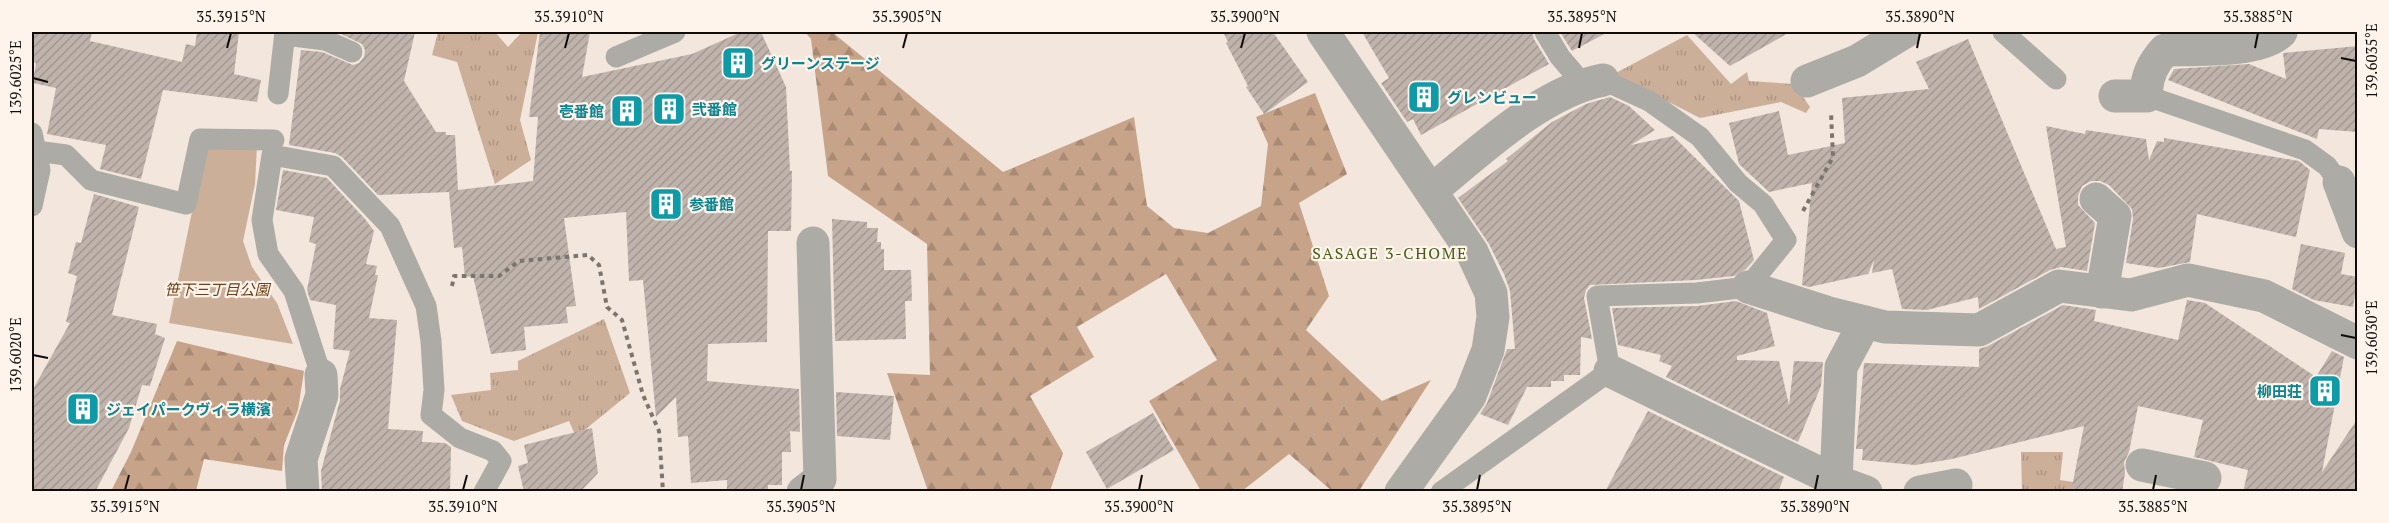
<svg xmlns="http://www.w3.org/2000/svg" width="2389" height="523" font-family="'PT Serif','Noto Sans JP',serif">
  <defs>
    <pattern id="grass-tufts" width="24" height="20" patternUnits="userSpaceOnUse" patternTransform="scale(1.5)"><rect width="24" height="20" fill="#ccaf99"/><path d="M3 7l-1-3M5 7V3M7 7l1-3M15 17l-1-3M17 17v-4M19 17l1-3" fill="none" stroke="#ae9582"/></pattern>
    <pattern id="forest-firs" width="22" height="20" patternUnits="userSpaceOnUse" patternTransform="scale(1.5)"><rect width="22" height="20" fill="#c6a389"/><path d="M5 1l3.5 6h-7zM16 11l3.5 6h-7z" fill="#a98b75"/></pattern>
    <pattern id="building-hatch" width="6" height="6" patternUnits="userSpaceOnUse" patternTransform="scale(1.5)"><rect width="6" height="6" fill="#bfb3ab"/><path d="M-1 1l2-2M0 6l6-6M5 7l2-2" fill="none" stroke="#a39992"/></pattern>
  </defs>
  <rect width="100%" height="100%" fill="#f2e6dd"/>
  <g fill="url(#grass-tufts)">
    <polygon points="438,32 495,32 508,47 522,32 538,32 520,120 531,160 495,184 457,62 432,55"/>
    <polygon points="1687,35 1731,84 1747,72 1749,81 1794,84 1810,107 1806,113 1781,102 1700,118 1614,74"/>
    <polygon points="604,319 630,393 576,437 569,421 514,441 462,421 451,395 491,390 490,373 518,370 518,361"/>
    <polygon points="2021,452 2063,452 2060,480 2098,486 2097,491 2022,491"/>
  </g>
  <g fill="url(#forest-firs)">
    <polygon points="805,32 832,32 1003,172 1134,117 1147,206 1174,228 1208,233 1261,206 1268,144 1256,117 1315,93 1347,174 1299,203 1329,296 1306,330 1382,401 1431,380 1359,491 1332,491 1289,454 1242,491 1201,491 1149,401 1217,360 1166,274 1077,327 1094,357 1030,396 1063,453 1050,491 928,491 887,373 930,375 927,244 828,176 811,39"/>
    <polygon points="177,341 304,371 298,410 284,445 282,471 204,459 196,491 111,491 131,452"/>
  </g>
  <polygon fill="#ccaf99" points="206,144 257,145 255,184 243,241 252,267 277,303 293,344 169,323"/>
  <g fill="url(#building-hatch)">
    <polygon points="32,32 92,32 90,41 182,62 186,44 195,46 197,32 239,32 234,74 261,80 257,102 163,90 141,179 100,169 106,145 47,134 56,88 33,83 36,63 32,62"/>
    <polygon points="337,32 415,32 404,81 436,132 446,132 446,135 455,135 458,190 533,181 538,117 529,117 540,32 590,32 582,77 692,54 741,32 761,32 786,87 790,171 792,171 791,231 768,231 767,342 708,344 707,381 799,389 800,432 790,431 791,452 782,452 782,485 768,485 768,492 727,492 727,480 691,483 688,436 678,437 676,397 656,417 643,280 629,281 626,212 564,218 576,306 566,307 568,323 524,327 526,350 491,354 473,276 465,277 462,247 454,248 449,192 378,195 342,157 335,153 289,145 301,50 322,52 353,65 359,63 364,57 365,50 362,44"/>
    <polygon points="1223,32 1273,32 1308,82 1264,114 1246,87 1248,86 1226,43 1228,42"/>
    <polygon points="1362,32 1532,32 1534,39 1549,64 1421,135 1413,119 1407,122 1381,83 1389,78"/>
    <polygon points="1560,32 1608,32 1572,51"/>
    <polygon points="1692,32 1790,32 1730,66"/>
    <polygon points="1968,39 2056,249 2066,247 2046,126 2085,134 2086,130 2146,139 2149,160 2157,141 2164,142 2164,138 2299,161 2310,170 2296,237 2197,214 2190,262 2159,268 2126,263 2133,219 2132,209 2109,185 2100,181 2091,181 2082,186 2078,196 2078,205 2095,223 2087,271 2061,267 2050,270 1979,309 1978,297 1927,310 1902,309 1892,269 1872,273 1874,260 1868,274 1809,287 1802,285 1812,183 1769,192 1739,164 1729,123 1779,111 1788,155 1845,143 1842,98 1929,89 1916,62"/>
    <polygon points="2358,46 2358,132 2319,129 2317,139 2168,80 2174,69 2249,64 2286,79 2283,53"/>
    <polygon points="1610,97 1629,106 1655,130 1631,145 1673,136 1739,201 1754,260 1746,269 1734,276 1696,280 1590,285 1586,290 1584,298 1592,339 1581,337 1580,375 1564,375 1564,381 1551,381 1551,387 1527,387 1508,425 1480,414 1487,403 1507,349 1515,349 1510,291 1504,274 1489,244 1458,198 1508,161 1506,159 1552,122 1586,104"/>
    <polygon points="283,170 327,178 365,219 374,231 366,264 377,266 375,275 378,275 369,318 397,320 388,429 423,431 422,442 445,443 451,447 450,492 322,492 321,471 340,400 340,389 350,351 333,349 336,305 310,300 307,290 316,244 309,242 314,217 276,210"/>
    <polygon points="94,194 139,207 112,315 157,324 155,334 165,338 150,386 142,385 129,428 95,492 32,492 32,391 70,323 66,322 77,276 68,273 76,242 81,243"/>
    <polygon points="832,219 867,222 867,228 878,228 877,242 881,242 881,249 884,249 884,270 911,270 912,301 905,301 906,339 835,341"/>
    <polygon points="2301,244 2345,253 2341,274 2358,277 2353,307 2314,300 2292,289"/>
    <polygon points="2187,300 2205,303 2316,377 2332,351 2344,357 2322,472 2358,418 2358,492 2243,492 2248,470 2194,457 2203,420 2138,406 2129,452 2124,462 2125,473 2122,492 2071,492 2084,426 1952,459 1915,465 1862,460 1863,449 1856,449 1864,363 1979,367 1979,349 1988,346 2063,305 2096,310 2094,321 2178,340"/>
    <polygon points="1736,301 1767,313 1775,346 1737,356 1737,360 1779,361 1789,405 1794,361 1823,362 1821,386 1798,442 1666,377 1672,366 1659,361 1661,355 1618,345 1612,308 1697,306"/>
    <polygon points="836,392 894,396 890,440 837,436"/>
    <polygon points="1648,411 1784,477 1778,492 1605,492"/>
    <polygon points="1153,413 1174,450 1107,489 1086,452"/>
    <polygon points="592,428 598,473 580,492 524,492 518,466 528,463 524,445"/>
  </g>
  <g fill="none" stroke-linecap="round" stroke-linejoin="round">
    <g stroke="#7c746e" stroke-width="4" stroke-dasharray="4.5 4.5" stroke-linecap="butt">
      <polyline points="1803,211 1833,157 1831,112"/>
      <polyline points="452,286 454,276 499,276 519,261 588,255 599,265 607,307 622,320 643,395 659,431 663,492"/>
    </g>
    <g stroke="#adaba5" stroke-width="21">
      <polyline points="1545,32 1560,57 1583,84"/>
      <polyline points="2003,32 2056,79"/>
      <polyline points="285,35 325,40 352,52"/>
      <polyline points="616,57 675,32"/>
      <polyline points="278,94 285,32"/>
      <polyline points="2147,96 2305,150 2327,166 2339,182"/>
      <polyline points="32,133 40,170 32,206"/>
      <polyline points="36,151 66,155 91,180 186,204 200,139 274,140"/>
      <polyline points="321,375 294,291 268,254 262,220 272,155 333,166 390,226 426,306 431,341 434,390 431,415 460,438 493,451 501,461 484,492"/>
      <polyline points="1441,492 1610,371 1597,296 1697,293 1748,287 1786,240 1763,204 1738,183 1700,137 1649,101 1603,80"/>
    </g>
    <g stroke="#adaba5" stroke-width="33">
      <polyline points="1323,32 1472,252 1491,293 1493,317 1488,350 1470,396 1401,492"/>
      <polyline points="1807,81 1857,61 1905,32"/>
      <path d="M 2115,96 L 2147,96 C 2145,78 2153,63 2165,50 C 2195,49 2259,53 2281,32"/>
      <polyline points="2339,182 2358,232"/>
      <path d="M 1431,191 C 1479,152 1541,92 1603,80"/>
      <polyline points="2096,199 2115,216 2102,292"/>
      <polyline points="1748,287 1829,313 1885,327 1979,330 2059,286 2131,295 2188,280 2264,296 2358,343"/>
      <polyline points="1610,371 1836,481 1866,492"/>
      <polyline points="2142,465 2205,478"/>
      <polyline points="1836,481 1841,367 1865,322"/>
      <polyline points="303,492 301,459 322,395 321,375"/>
      <polyline points="803,492 820,479 813,243"/>
      <polyline points="1920,492 1956,485"/>
    </g>
  </g>
  <path fill="none" stroke="#100c09" stroke-width="2" d="M 227,48 L 231,33M 565,48 L 569,33M 903,48 L 907,33M 1241,48 L 1245,33M 1579,48 L 1582,33M 1917,48 L 1920,33M 2255,48 L 2258,33M 2341,58 L 2356,61M 33,78 L 48,82M 2341,335 L 2356,338M 33,355 L 48,358M 125,490 L 129,475M 463,490 L 467,475M 801,490 L 804,475M 1139,490 L 1142,475M 1477,490 L 1480,475M 1815,490 L 1818,475M 2153,490 L 2156,475"/>
  <defs>
    <g id="building-square" transform="scale(1.725)"><rect x="-9" y="-9" width="18" height="18" rx="4" fill="#0f9aa8" stroke="#fef4ec"/><path d="M-4-6H4V6H1V3H-1V6H-4ZM-2.5-4.3h1.7v1.8h-1.7ZM.8-4.3h1.7v1.8H.8ZM-2.5-1h1.7V.8h-1.7ZM.8-1h1.7V.8H.8Z" fill="#fff"/></g>
  </defs>
  <g fill-rule="evenodd">
    <use href="#building-square" x="738" y="63"/>
    <use href="#building-square" x="1424" y="97"/>
    <use href="#building-square" x="669" y="109"/>
    <use href="#building-square" x="627" y="111"/>
    <use href="#building-square" x="666" y="204"/>
    <use href="#building-square" x="2325" y="391"/>
    <use href="#building-square" x="83" y="409"/>
  </g>
  <g text-anchor="middle" dominant-baseline="central" stroke-width="4.5" stroke-linejoin="round" paint-order="stroke">
    <g font-size="15" font-weight="bold" fill="#0d838f" stroke="#fef4ec" text-anchor="start">
      <text x="761" y="63">グリーンステージ</text>
      <text x="1447" y="97">グレンビュー</text>
      <text x="692" y="109">弐番館</text>
      <text x="604" y="111" text-anchor="end">壱番館</text>
      <text x="689" y="204">参番館</text>
      <text x="2302" y="391" text-anchor="end">柳田荘</text>
      <text x="106" y="409">ジェイパークヴィラ横濱</text>
    </g>
    <g font-size="15" font-style="italic" fill="#6f4015" stroke="#fef4ec">
      <text x="217" y="289">笹下三丁目公園</text>
    </g>
    <g font-size="16" letter-spacing="1.5" fill="#465c14" stroke="#fef4ec">
      <text x="1390" y="253">SASAGE 3-CHOME</text>
    </g>
  </g>
  <rect width="2389" height="523" fill="none" stroke="#fef4ec" stroke-width="66"/>
  <rect x="33" y="33" width="2323" height="457" fill="none" stroke="#100c09" stroke-width="2"/>
  <g font-size="15" text-anchor="middle" fill="#100c09">
    <text x="231" y="22">35.3915°N</text>
    <text x="569" y="22">35.3910°N</text>
    <text x="907" y="22">35.3905°N</text>
    <text x="1245" y="22">35.3900°N</text>
    <text x="1582" y="22">35.3895°N</text>
    <text x="1920" y="22">35.3890°N</text>
    <text x="2258" y="22">35.3885°N</text>
    <text transform="translate(2372 61) rotate(-90)" y="5">139.6035°E</text>
    <text transform="translate(16 78) rotate(-90)" y="5">139.6025°E</text>
    <text transform="translate(2372 338) rotate(-90)" y="5">139.6030°E</text>
    <text transform="translate(16 355) rotate(-90)" y="5">139.6020°E</text>
    <text x="125" y="512">35.3915°N</text>
    <text x="463" y="512">35.3910°N</text>
    <text x="801" y="512">35.3905°N</text>
    <text x="1139" y="512">35.3900°N</text>
    <text x="1477" y="512">35.3895°N</text>
    <text x="1815" y="512">35.3890°N</text>
    <text x="2153" y="512">35.3885°N</text>
  </g>
</svg>
